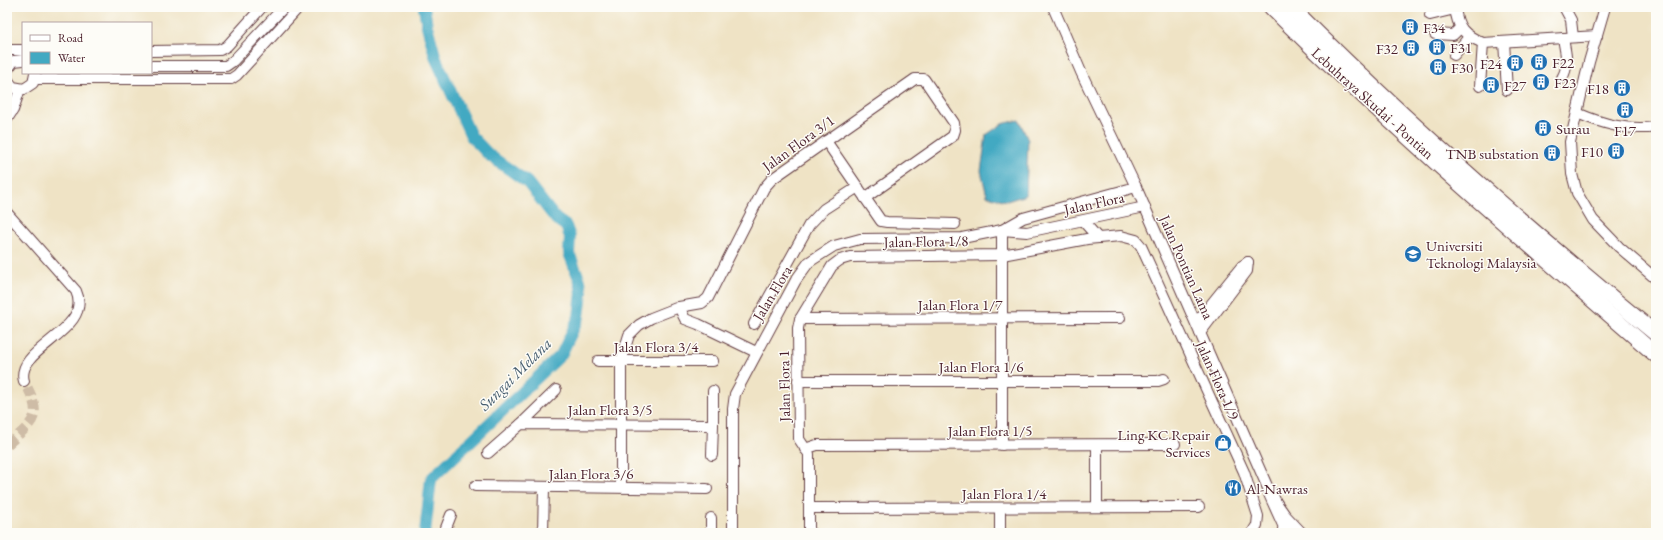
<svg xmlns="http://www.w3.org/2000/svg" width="1663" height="540" font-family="'EB Garamond',serif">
  <rect width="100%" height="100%" fill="#fdfcf7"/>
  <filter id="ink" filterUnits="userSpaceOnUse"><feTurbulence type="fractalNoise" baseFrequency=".025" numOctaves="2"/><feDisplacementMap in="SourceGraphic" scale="8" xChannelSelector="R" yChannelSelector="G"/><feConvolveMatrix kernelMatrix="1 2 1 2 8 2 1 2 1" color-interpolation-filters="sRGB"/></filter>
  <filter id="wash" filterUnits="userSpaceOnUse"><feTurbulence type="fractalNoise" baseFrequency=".012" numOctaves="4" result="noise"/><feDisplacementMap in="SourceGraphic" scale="16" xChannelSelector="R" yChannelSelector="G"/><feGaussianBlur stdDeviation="0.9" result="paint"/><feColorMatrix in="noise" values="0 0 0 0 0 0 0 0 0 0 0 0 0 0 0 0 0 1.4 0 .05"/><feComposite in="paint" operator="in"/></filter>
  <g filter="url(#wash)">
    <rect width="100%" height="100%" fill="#efe3c5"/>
    <polygon fill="#42a9c2" stroke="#466476" points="1019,120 1028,140 1026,195 1007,201 987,196 981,171 986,135 1002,124"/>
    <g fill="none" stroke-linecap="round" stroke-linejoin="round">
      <polyline stroke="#42a9c2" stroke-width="12" points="424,7 427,26 436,59 471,136 489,155 527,182 556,219 566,226 570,237 569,253 580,281 582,293 579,317 561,355 431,479 425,533"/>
    </g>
  </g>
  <g filter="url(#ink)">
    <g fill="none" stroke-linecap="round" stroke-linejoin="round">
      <path stroke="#cebca6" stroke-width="10" stroke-dasharray="10 5" stroke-linecap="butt" d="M 7,445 C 35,420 44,417 24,381"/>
      <g stroke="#633c42" stroke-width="12">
        <g id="minor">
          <polyline points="1053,7 1081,72 1136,187 1271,495 1285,515 1302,533"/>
          <path d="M 1455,7 C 1457,28 1464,35 1483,43 L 1597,36"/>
          <polyline points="1564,7 1571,20 1573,37"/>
          <polyline points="1605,7 1589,62 1570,142 1572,174 1577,193 1593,220 1619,247 1656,279"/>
          <polyline points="1430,15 1455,9"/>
          <polyline points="1435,34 1453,35 1460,28"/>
          <polyline points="1504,42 1507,90"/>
          <polyline points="7,50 23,50"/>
          <polyline points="151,51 220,50 227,46 262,7"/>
          <polyline points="1454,55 1469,37"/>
          <polyline points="151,66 226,66 233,61 284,7"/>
          <polyline points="7,70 14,61 23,60"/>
          <path d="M 1562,78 C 1570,65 1565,52 1563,38"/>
          <polyline points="7,79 13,87 24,89 33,83 35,73"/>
          <polyline points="34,79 231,79 237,75 299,7"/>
          <polyline points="1480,86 1483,43"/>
          <path d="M 1577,113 C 1603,124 1627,131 1656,127"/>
          <polyline points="7,119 13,110 20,89"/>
          <polyline points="826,141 881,221 887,222 955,224"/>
          <path d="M 7,213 L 76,291 C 94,331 14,348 24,381"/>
          <polyline points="1083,221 1098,238"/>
          <polyline points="1002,230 1002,445"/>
          <polyline points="1002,230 1023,218 1136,187"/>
          <polyline points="679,307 685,319 698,324 756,352"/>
          <polyline points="800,319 1120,318"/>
          <polyline points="1196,323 1242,266 1248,262"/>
          <polyline points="754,324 809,225 824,209 858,187"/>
          <polyline points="1200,333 1247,271 1248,262"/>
          <polyline points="598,361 713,361"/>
          <polyline points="798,381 1158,381 1164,379"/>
          <polyline points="521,424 556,390"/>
          <polyline points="713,425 713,391"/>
          <polyline points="1097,445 1097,507"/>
          <polyline points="805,449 817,445 1175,444"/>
          <polyline points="488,453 521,424 713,425 712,455"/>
          <polyline points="475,486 707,489"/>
          <polyline points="621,487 621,361 629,335 639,325 651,318 679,307 702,303 708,298 764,188 772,179 915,79 924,79 954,123 955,130 953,136 865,198"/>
          <polyline points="809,508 1199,507"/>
          <polyline points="1000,508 1000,533"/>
          <polyline points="444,533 451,515"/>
          <polyline points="543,533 544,487"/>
          <polyline points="711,533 711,518"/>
          <polyline points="733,533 733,409 735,394 796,280 809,262 834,246 860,239 962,238 1002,230 1027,232 1145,207"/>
          <polyline points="809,533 809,454 799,439 798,328 800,319 832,266 840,260 850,257 1002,255 1087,239 1121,236 1136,240 1141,246 1244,472 1258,516 1257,525 1252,533"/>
        </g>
      </g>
      <g stroke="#633c42" stroke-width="15">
        <polyline id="major" points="1271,495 1285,526 1284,533"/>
      </g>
      <g stroke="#633c42" stroke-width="17">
        <g id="highway">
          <path d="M 1271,7 C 1393,129 1526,242 1656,355"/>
          <path d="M 1291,7 C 1406,122 1530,231 1656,334"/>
        </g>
      </g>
      <use href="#minor" stroke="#fff" stroke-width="10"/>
      <use href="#major" stroke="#fff" stroke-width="13"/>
      <use href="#highway" stroke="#fff" stroke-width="15"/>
    </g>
  </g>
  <defs>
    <g id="building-disc" transform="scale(0.9)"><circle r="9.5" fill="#1f6fb2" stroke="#fdfcf7"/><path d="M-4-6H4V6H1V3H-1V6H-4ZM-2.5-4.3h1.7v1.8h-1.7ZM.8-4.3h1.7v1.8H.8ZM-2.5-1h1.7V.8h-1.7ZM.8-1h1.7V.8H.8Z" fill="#fff"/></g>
    <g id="university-disc" transform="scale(0.9)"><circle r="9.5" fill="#1f6fb2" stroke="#fdfcf7"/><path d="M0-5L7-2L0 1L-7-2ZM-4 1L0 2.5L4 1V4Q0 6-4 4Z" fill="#fff"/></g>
    <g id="shop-disc" transform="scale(0.9)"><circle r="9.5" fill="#1f6fb2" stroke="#fdfcf7"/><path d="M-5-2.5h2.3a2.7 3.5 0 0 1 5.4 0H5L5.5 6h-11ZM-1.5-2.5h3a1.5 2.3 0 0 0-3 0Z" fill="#fff"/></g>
    <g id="restaurant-disc" transform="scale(0.9)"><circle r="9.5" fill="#1f6fb2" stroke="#fdfcf7"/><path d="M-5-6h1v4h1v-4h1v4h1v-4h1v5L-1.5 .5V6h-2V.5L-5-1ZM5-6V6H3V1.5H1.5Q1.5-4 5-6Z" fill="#fff"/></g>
  </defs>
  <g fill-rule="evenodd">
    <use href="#building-disc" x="1410" y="27"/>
    <use href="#building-disc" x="1437" y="47"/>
    <use href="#building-disc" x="1411" y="48"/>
    <use href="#building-disc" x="1539" y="62"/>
    <use href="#building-disc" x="1515" y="63"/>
    <use href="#building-disc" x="1438" y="67"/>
    <use href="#building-disc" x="1541" y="82"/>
    <use href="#building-disc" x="1491" y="85"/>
    <use href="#building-disc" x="1622" y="88"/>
    <use href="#building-disc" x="1625" y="110"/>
    <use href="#building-disc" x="1543" y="128"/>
    <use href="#building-disc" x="1616" y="151"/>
    <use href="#building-disc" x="1552" y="153"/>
    <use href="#university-disc" x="1413" y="254"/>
    <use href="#shop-disc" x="1223" y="443"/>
    <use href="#restaurant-disc" x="1233" y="488"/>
  </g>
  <g text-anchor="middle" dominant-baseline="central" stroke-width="3" stroke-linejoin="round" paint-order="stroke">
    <g font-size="15" fill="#4a1f2b" stroke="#fdfcf7" text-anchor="start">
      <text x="1423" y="27">F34</text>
      <text x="1450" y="47">F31</text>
      <text x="1398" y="48" text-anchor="end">F32</text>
      <text x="1552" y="62">F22</text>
      <text x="1502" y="63" text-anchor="end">F24</text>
      <text x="1451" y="67">F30</text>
      <text x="1554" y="82">F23</text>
      <text x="1504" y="85">F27</text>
      <text x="1609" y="88" text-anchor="end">F18</text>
      <text x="1556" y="128">Surau</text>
      <text x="1625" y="130" text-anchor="middle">F17</text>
      <text x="1603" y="151" text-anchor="end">F10</text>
      <text x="1539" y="153" text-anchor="end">TNB substation</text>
      <text x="1426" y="245">Universiti<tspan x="1426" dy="17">Teknologi Malaysia</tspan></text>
      <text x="1210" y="434" text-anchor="end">Ling KC Repair<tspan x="1210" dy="17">Services</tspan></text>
      <text x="1246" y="488">Al-Nawras</text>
    </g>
    <g font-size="15" fill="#4a1f2b" stroke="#fdfcf7">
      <text transform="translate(1373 103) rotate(42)">Lebuhraya Skudai - Pontian</text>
      <text transform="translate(798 143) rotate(-36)">Jalan Flora 3/1</text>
      <text transform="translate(1094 203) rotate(-12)">Jalan Flora</text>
      <text transform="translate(926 241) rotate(-1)">Jalan Flora 1/8</text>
      <text transform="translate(1187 267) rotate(66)">Jalan Pontian Lama</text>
      <text transform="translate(772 293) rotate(-59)">Jalan Flora</text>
      <text x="960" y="304">Jalan Flora 1/7</text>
      <text x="656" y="346">Jalan Flora 3/4</text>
      <text x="981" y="366">Jalan Flora 1/6</text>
      <text transform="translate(1218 380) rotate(66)">Jalan Flora 1/9</text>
      <text transform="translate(784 386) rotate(-91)">Jalan Flora 1</text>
      <text x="610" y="409">Jalan Flora 3/5</text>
      <text x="990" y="430">Jalan Flora 1/5</text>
      <text x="591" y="473">Jalan Flora 3/6</text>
      <text x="1004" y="493">Jalan Flora 1/4</text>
    </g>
    <g font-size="16" font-style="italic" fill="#465d6f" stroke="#fdfcf7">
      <text transform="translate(515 374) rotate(-45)">Sungai Melana</text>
    </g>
  </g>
  <rect width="1663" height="540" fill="none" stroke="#fdfcf7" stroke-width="24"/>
  <rect x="22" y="22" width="130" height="52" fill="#fdfcf7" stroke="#b5a4a5"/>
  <rect x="30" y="35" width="20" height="6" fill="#ffffff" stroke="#b5a4a5"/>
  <text x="58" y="42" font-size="12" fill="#4a1f2b">Road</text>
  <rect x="30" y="52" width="20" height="12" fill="#42a9c2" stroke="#b5a4a5"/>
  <text x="58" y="62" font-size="12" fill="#4a1f2b">Water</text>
</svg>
